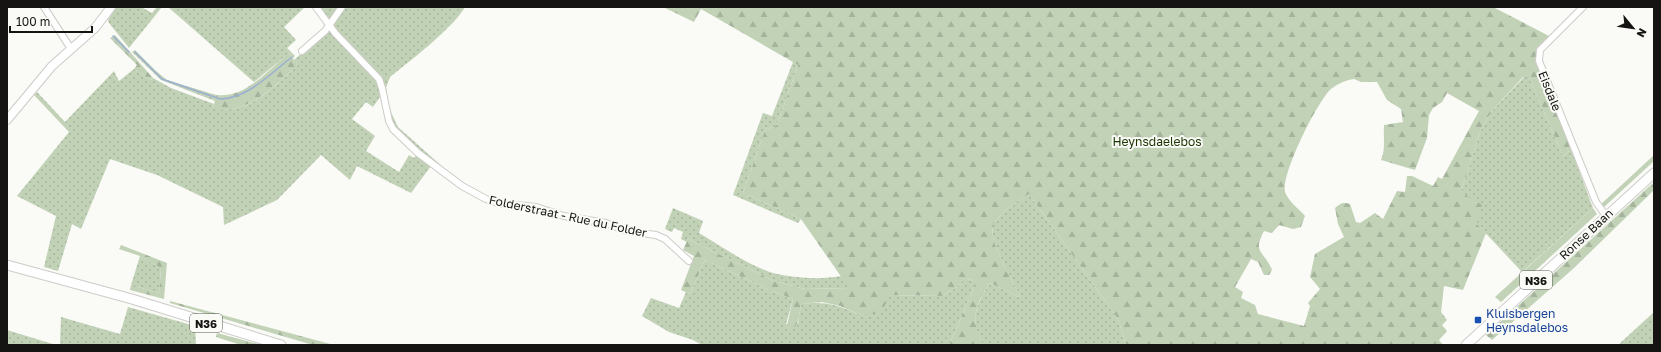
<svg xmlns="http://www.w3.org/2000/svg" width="1661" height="352" font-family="'Golos Text',sans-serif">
  <defs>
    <pattern id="grass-dots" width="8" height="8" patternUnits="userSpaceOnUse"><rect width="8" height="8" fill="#c1d2b6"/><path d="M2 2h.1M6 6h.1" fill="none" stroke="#a5b39c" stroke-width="1.8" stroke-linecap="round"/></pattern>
    <pattern id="forest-firs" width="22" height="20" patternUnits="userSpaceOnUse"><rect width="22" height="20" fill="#c1d2b6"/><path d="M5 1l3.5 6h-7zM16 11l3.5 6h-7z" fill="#a5b39c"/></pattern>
  </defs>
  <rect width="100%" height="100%" fill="#fafaf6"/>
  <g fill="url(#grass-dots)">
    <polygon points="116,7 141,7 152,13 157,7 162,7 129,48 109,23 108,20"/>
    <polygon points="168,7 305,7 284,27 296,40 287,48 295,56 293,58 289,53 254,82"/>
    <polygon points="318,7 341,7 330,19"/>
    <path d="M 344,7 L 465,7 C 452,29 411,60 390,77 L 386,88 L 390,110 L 398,127 L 454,177 L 477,192 L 500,202 L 476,193 L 417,150 L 392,125 L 385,86 L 333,27 Z"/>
    <path d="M 329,29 L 377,79 L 383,98 L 380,97 L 373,107 L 366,102 L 352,119 L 375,136 L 366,151 L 399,172 L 409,155 L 414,158 L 417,155 L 466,190 L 516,206 L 601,224 L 600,227 L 565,220 L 526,209 L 497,207 L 467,192 L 431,166 L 411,193 L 357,166 L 350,180 L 321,155 L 277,200 L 224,225 L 223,207 L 157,175 L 110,159 L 81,229 L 72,224 L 58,271 L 44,267 L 56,216 L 17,196 L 69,132 L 34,95 L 37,92 L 65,122 L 114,71 L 119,81 L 134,69 L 151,80 L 153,78 L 171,88 L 214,104 L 213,108 C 249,116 273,87 298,65 L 294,60 Z"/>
    <polygon points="135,50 156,71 167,80 216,95 215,101 161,80 132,52"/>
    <polygon points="793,62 798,65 777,125 765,130 743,193 801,219 798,223 733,195 763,113 772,116"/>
    <polygon points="1524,77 1529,77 1563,156 1571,149 1593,208 1522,272 1477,224 1461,192 1480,132 1491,112"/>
    <path d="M 1029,194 L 1118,319 L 1126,345 L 983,345 C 969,322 976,303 990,283 L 1019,297 L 1020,296 C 1013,281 989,243 993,227 C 995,215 1019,201 1029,194 Z"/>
    <path d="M 673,208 L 703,221 L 699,233 C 721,246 749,266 773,273 C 794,278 820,280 841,276 L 850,288 L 805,289 L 774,281 L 688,239 L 687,242 L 681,239 L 683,232 L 674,228 L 672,232 L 665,229 Z"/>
    <polygon points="140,256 161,268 159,293 131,285"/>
    <path d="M 705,260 L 767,289 L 793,299 L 786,324 L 798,323 L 801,304 C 827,301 837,305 861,315 L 890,295 L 942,296 L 957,287 L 965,278 L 973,280 L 975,286 L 949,345 L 702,345 L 693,340 L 669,332 L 642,316 L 651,298 L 679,308 L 686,292 L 690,294 Z"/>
    <polygon points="128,307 195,326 196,345 60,345 61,317 120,334"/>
    <polygon points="1654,312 1654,345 1618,345"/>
    <polygon points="7,330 56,345 7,345"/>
  </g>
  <g fill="url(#forest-firs)" fill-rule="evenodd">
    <path d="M 663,7 L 1493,7 L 1549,36 L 1539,47 L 1535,61 L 1571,149 L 1563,156 L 1529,77 L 1523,77 L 1491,112 L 1480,132 L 1461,192 L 1482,205 L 1477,224 L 1486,233 L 1463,290 L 1444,286 L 1441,312 L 1447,320 L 1442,325 L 1447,331 L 1439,340 L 1443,345 L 1126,345 L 1118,319 L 1029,194 C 1019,201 995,215 993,227 C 989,243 1013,281 1020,296 L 1019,297 L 990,283 C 975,303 970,322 983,345 L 949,345 L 975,286 L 973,280 L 965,278 L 957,287 L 942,296 L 890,295 L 881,313 L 861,315 L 840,306 L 822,302 L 801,304 C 799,315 800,329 786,330 L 793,299 L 767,289 L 705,260 L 690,294 L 681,290 L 694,256 L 683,250 L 688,239 L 774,281 L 805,289 L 849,288 L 801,219 L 743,193 L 765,130 L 777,125 L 798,65 L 701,9 L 694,22 ZM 1354,79 L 1361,82 L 1377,82 L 1387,100 L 1401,109 L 1403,122 L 1384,125 C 1383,138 1386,148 1381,160 L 1415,170 L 1427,138 L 1429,115 L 1433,108 L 1442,102 L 1447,93 L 1479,111 L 1442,179 L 1438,177 L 1433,186 L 1412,176 L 1407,176 L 1405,192 L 1397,191 L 1383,219 L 1375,213 L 1360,223 L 1356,222 L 1350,204 C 1343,202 1341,203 1335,208 L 1338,224 L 1344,237 L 1315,254 L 1310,277 L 1320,289 L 1308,303 L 1310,306 L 1304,326 L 1258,314 L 1255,305 L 1241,298 L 1243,292 L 1235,287 L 1251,259 L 1258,262 L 1264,275 L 1269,275 L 1272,270 C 1264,250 1252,254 1264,231 L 1272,233 L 1279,225 L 1293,229 L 1301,227 L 1305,216 C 1299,209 1288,201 1285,192 C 1281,174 1318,100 1331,89 C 1337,84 1346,80 1354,79 Z"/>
    <polygon points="115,35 153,78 151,80 134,69 137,65 110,38"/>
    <path d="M 289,53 L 298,65 C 273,87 249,115 213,109 L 216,95 C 245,99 268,70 289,53 Z"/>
    <polygon points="1654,155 1654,161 1603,208 1600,205"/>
    <polygon points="1654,182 1654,190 1574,268 1492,340 1486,335"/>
    <polygon points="1593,208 1597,214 1501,302 1495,297"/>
    <polygon points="121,245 167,263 164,299 130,290 131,285 159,293 161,268 140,256 119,249"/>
    <polygon points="170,301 334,345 313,345 170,303"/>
    <polygon points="217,333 262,345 241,345 216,337"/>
  </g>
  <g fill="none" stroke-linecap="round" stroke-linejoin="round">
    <g stroke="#9bafd2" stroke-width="1.5">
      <polyline points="113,36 129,52"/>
      <path d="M 135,52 L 162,79 L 220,99 C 247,99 271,73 292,57"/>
    </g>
    <g stroke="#cdccc9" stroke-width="8">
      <g id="street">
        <polyline points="44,7 71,49"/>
        <polyline points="316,7 335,33 379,79 382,88 389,121 393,129 418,153 462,186 486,199 498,203 536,207 564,216 606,223 627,231 656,235 665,239 689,261"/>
        <polyline points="1583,7 1540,50 1539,61 1596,202 1606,216"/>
        <polyline points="302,51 325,31 342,7"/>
      </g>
    </g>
    <g stroke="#cdccc9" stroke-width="10">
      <polyline id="secondary" points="7,120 52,66 95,28 111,7"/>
    </g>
    <g stroke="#cdccc9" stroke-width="11">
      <g id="primary">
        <polyline points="7,265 132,299 281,345"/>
        <polyline points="1466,345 1654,173"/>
      </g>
    </g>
    <use href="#street" stroke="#fff" stroke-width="6"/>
    <use href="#secondary" stroke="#fff" stroke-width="8"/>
    <use href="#primary" stroke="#fff" stroke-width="9"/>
  </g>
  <rect fill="#1a4fb4" stroke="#fafaf6" stroke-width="1.5" x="1474" y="316" width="8" height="8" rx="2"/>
  <g text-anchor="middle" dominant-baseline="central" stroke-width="4" stroke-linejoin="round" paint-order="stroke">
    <g fill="#fafaf6" stroke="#5a5957" stroke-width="1">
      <rect x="1520" y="271" width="32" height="18" rx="3"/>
      <rect x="190" y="314" width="32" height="18" rx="3"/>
    </g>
    <g font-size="11" font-weight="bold" fill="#151413">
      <text x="1536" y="280">N36</text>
      <text x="206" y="323">N36</text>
    </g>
    <g font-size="12" fill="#151413" stroke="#fafaf6">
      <text transform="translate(1550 91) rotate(68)">Eisdale</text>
      <text transform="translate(568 216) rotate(12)">Folderstraat - Rue du Folder</text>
      <text transform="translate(1586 234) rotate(-43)">Ronse Baan</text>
    </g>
    <g font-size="12" fill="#1b3500" stroke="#fafaf6">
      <text x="1157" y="141">Heynsdaelebos</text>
    </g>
    <g font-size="12" fill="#164399" stroke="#fafaf6" text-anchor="start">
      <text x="1486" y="313">Kluisbergen<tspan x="1486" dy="14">Heynsdalebos</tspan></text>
    </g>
  </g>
  <rect width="1661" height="352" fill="none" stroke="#151413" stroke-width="16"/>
  <g transform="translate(1633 28) rotate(119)" stroke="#fafaf6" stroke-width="3" paint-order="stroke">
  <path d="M0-3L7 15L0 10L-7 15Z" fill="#151413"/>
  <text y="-6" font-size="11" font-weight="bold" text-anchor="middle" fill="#151413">N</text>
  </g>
  <path d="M10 26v6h82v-6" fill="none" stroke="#151413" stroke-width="2"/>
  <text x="16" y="26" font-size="12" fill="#151413" stroke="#fafaf6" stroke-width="3" paint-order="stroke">100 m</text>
</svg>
